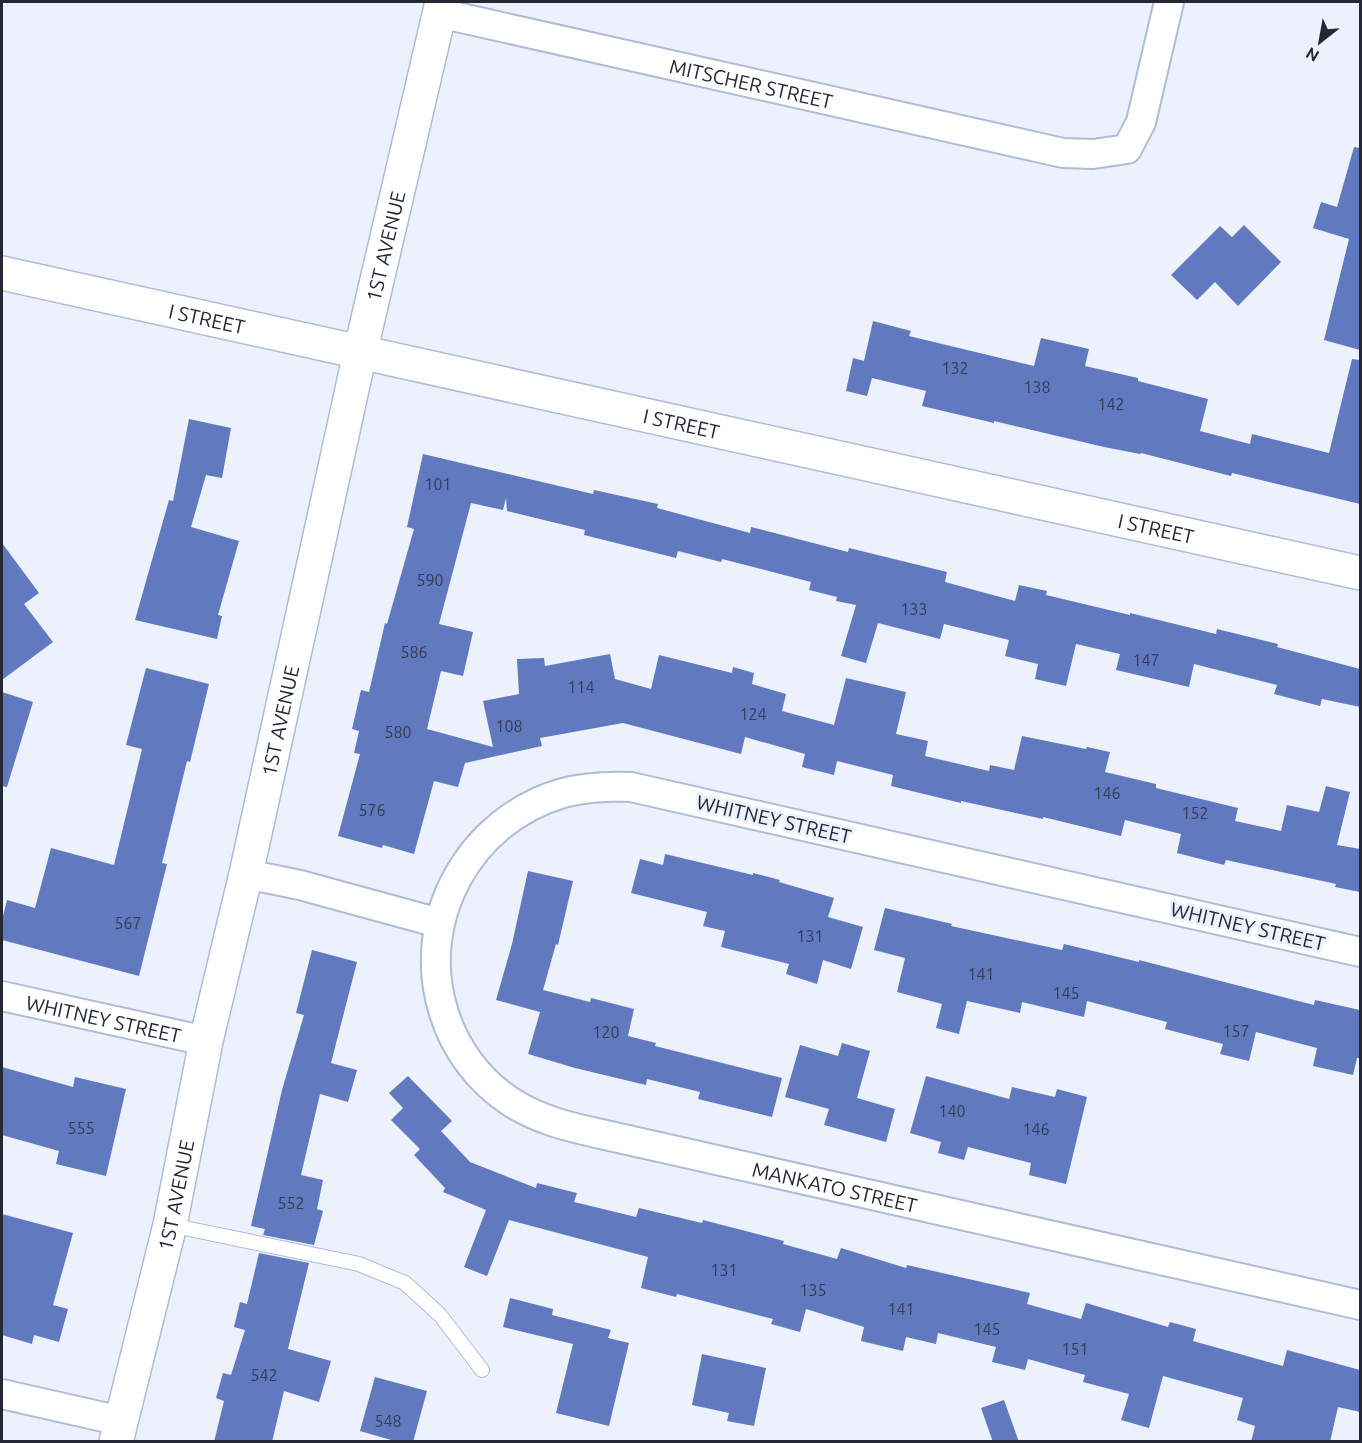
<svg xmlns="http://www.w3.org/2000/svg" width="1362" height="1443" font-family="Ubuntu,sans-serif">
  <rect width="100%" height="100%" fill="#edf1fd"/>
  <g fill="#6179bf">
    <polygon points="1354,147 1360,148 1360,350 1324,340 1349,239 1313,228 1321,202 1337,207"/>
    <polygon points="1244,225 1281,262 1238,306 1215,282 1197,300 1171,275 1220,226 1232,237"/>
    <polygon points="873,321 911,331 909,336 1034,366 1041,338 1089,349 1085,366 1138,378 1138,381 1208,399 1200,431 1250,444 1252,434 1329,453 1352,359 1360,360 1360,504 1232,473 1231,476 1141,453 1140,454 1104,447 994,421 994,423 922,406 926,391 872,378 867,396 846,391 853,358 864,361"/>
    <polygon points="189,419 231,428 222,478 206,475 191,527 239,541 218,615 222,616 217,639 135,620 169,500 173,501"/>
    <polygon points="423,454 593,494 594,490 658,504 657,508 750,533 751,527 848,552 849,548 947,572 945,582 1015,601 1019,585 1047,591 1046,595 1130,615 1130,613 1216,634 1217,629 1278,644 1277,647 1360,669 1360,707 1322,699 1320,706 1274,694 1277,685 1194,664 1189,687 1116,670 1120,654 1076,644 1066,686 1035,679 1038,664 1005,656 1009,640 944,624 940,639 878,623 866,663 841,656 856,605 836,601 837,597 809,590 811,582 722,559 721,562 678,551 676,558 584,535 585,530 507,511 506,498 503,510 471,503 439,624 473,632 463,676 441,671 427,729 493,747 483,701 519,694 517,659 544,658 545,666 610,654 615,679 651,689 659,655 732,673 733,667 754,673 752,684 786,694 782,711 834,725 846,678 906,692 896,734 928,741 925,756 989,771 990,765 1014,770 1022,736 1086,749 1087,747 1110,752 1105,772 1156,784 1156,788 1238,808 1235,821 1281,831 1287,805 1319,812 1326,786 1350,792 1337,845 1360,849 1360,892 1335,887 1336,884 1226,860 1224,865 1177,853 1181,834 1125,820 1121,836 1043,817 1043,819 961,801 961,803 891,786 893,775 837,761 834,775 802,767 805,754 745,737 741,754 623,723 540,738 542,746 465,763 458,787 434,781 414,854 383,845 382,848 338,836 360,754 354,753 359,731 352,729 361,690 369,692 385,623 387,624 414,529 407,527"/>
    <polygon points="2,543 39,593 24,604 53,642 2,680"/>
    <polygon points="146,668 209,684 190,762 187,761 162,863 167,864 139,976 2,940 2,920 7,900 35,908 51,848 114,865 142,749 126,745"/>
    <polygon points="2,692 33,702 7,787 2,786"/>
    <polygon points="665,854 753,875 753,873 780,880 779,882 834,898 828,917 863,927 851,969 823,960 817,984 786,974 789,964 721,947 725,931 703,926 707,912 631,893 640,859 663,865"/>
    <polygon points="528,871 573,881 558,945 556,944 543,990 590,1002 591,998 634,1009 628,1036 656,1043 655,1046 782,1078 772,1117 698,1099 700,1092 647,1079 646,1085 575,1068 528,1054 540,1012 496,1000 512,944"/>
    <polygon points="885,908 952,924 951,926 1062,950 1064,944 1139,962 1139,960 1314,1005 1315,1000 1360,1010 1360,1058 1357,1058 1353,1075 1313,1066 1317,1048 1256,1032 1249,1061 1220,1054 1223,1044 1165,1029 1167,1022 1087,1001 1084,1017 1022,1002 1020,1013 967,1001 959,1034 936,1028 942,1004 897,992 905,958 874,950"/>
    <polygon points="312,950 357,962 331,1063 357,1070 348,1102 320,1094 301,1175 323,1180 317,1209 323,1211 314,1245 263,1235 265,1229 251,1226 282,1090 304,1015 296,1013"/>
    <polygon points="842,1043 870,1051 857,1098 895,1109 886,1142 824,1125 829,1109 785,1097 800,1045 838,1056"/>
    <polygon points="2,1067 73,1087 75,1077 126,1089 106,1176 56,1164 59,1151 2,1135"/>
    <polygon points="408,1076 452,1121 441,1131 470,1162 536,1188 537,1183 577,1193 574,1202 636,1217 639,1208 702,1223 703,1220 784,1241 783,1244 837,1259 841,1248 906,1268 907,1265 1030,1293 1027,1304 1081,1319 1086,1303 1168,1327 1170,1322 1196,1329 1193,1341 1283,1366 1287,1350 1360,1370 1360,1412 1338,1407 1330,1442 1251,1442 1255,1426 1237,1420 1243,1398 1163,1376 1149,1428 1121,1420 1129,1394 1083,1382 1085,1375 1028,1359 1025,1370 992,1362 996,1347 938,1333 936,1344 906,1337 903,1351 861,1341 864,1327 806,1309 800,1332 771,1324 773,1319 677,1294 676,1297 641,1288 648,1257 509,1220 487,1276 464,1267 486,1210 443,1192 445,1188 414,1155 420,1149 391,1120 403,1108 389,1093"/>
    <polygon points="926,1076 1009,1099 1012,1087 1055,1097 1057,1089 1087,1097 1066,1184 1029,1175 1031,1163 968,1147 964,1160 938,1153 941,1142 910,1133"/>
    <polygon points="2,1214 73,1233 53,1305 68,1309 59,1342 34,1335 32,1344 2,1335"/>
    <polygon points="259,1253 309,1263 288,1349 331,1361 319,1402 284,1391 272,1442 214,1442 224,1401 216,1398 223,1373 231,1375 245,1330 234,1327 240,1302 247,1304"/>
    <polygon points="510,1298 553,1309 552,1315 611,1330 608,1338 629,1343 609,1426 556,1413 573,1344 503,1327"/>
    <polygon points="702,1354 766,1368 754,1426 727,1421 729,1413 692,1405"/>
    <polygon points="375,1377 427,1391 413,1442 398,1442 360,1431"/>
    <polygon points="1004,1400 1019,1442 993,1442 981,1408"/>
  </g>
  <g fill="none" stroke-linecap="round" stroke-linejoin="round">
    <g stroke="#b0bbd6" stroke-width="16">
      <polyline id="lane" points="170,1225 359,1264 405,1283 440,1315 482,1370"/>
    </g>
    <g stroke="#b0bbd6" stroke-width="32">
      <g id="street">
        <path id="s1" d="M 439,13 L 1063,153 L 1093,154 L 1127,149 L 1141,122 L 1169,2"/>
        <polyline points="246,874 300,885 439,923"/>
        <path id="s2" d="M 1360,952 L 631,787 C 608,786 586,787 563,793 C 469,820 414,920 444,1013 C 455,1049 479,1081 511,1102 C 539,1120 569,1127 601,1134 L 1360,1305"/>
        <path id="s3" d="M 2,996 L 206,1041"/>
        <polyline points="2,1394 121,1421"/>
      </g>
    </g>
    <g stroke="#b0bbd6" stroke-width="36">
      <g id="secondary">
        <path id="s4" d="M 2,273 L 1360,573"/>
        <path id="s5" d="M 116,1442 L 170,1225 L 206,1041 L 246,874 L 360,353 L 442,2"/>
      </g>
    </g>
    <use href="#lane" stroke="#fff" stroke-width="14"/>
    <use href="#street" stroke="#fff" stroke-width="28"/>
    <use href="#secondary" stroke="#fff" stroke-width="33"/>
  </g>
  <g text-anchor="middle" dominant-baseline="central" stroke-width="6" stroke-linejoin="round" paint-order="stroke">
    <g font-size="16" fill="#333c55">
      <text x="955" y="368">132</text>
      <text x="1037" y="387">138</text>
      <text x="1111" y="404">142</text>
      <text x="438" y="484">101</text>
      <text x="430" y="580">590</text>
      <text x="914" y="609">133</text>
      <text x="414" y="652">586</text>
      <text x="1146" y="660">147</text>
      <text x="581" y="687">114</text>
      <text x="753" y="714">124</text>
      <text x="509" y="726">108</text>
      <text x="398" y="732">580</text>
      <text x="1107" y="793">146</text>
      <text x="372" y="810">576</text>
      <text x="1195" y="813">152</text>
      <text x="128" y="923">567</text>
      <text x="810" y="936">131</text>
      <text x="981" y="974">141</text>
      <text x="1066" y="993">145</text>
      <text x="1236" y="1031">157</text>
      <text x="606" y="1032">120</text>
      <text x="952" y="1111">140</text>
      <text x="81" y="1128">555</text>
      <text x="1036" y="1129">146</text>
      <text x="291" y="1203">552</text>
      <text x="724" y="1270">131</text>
      <text x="813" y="1290">135</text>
      <text x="901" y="1309">141</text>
      <text x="987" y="1329">145</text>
      <text x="1075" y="1349">151</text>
      <text x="264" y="1375">542</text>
      <text x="388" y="1421">548</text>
    </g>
    <g font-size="20" fill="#242832" stroke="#edf1fd">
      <text stroke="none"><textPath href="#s1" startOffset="320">MITSCHER STREET</textPath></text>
      <text stroke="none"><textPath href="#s5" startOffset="1226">1ST AVENUE</textPath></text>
      <text stroke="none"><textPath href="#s4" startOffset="210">I STREET</textPath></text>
      <text stroke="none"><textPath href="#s4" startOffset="696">I STREET</textPath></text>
      <text stroke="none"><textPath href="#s4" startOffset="1182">I STREET</textPath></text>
      <text stroke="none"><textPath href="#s5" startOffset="740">1ST AVENUE</textPath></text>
      <text transform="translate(774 819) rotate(13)">WHITNEY STREET</text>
      <text transform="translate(1248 926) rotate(13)">WHITNEY STREET</text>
      <text stroke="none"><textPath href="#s3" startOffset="104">WHITNEY STREET</textPath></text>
      <text stroke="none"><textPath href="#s2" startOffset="1544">MANKATO STREET</textPath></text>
      <text stroke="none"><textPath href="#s5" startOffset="254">1ST AVENUE</textPath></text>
    </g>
  </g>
  <rect width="1362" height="1443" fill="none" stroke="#242832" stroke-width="6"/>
  <g transform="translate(1320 42) rotate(211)" stroke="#edf1fd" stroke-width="4.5" paint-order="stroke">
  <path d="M0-4.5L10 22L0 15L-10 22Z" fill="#242832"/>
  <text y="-9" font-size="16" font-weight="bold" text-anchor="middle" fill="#242832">N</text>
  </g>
</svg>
